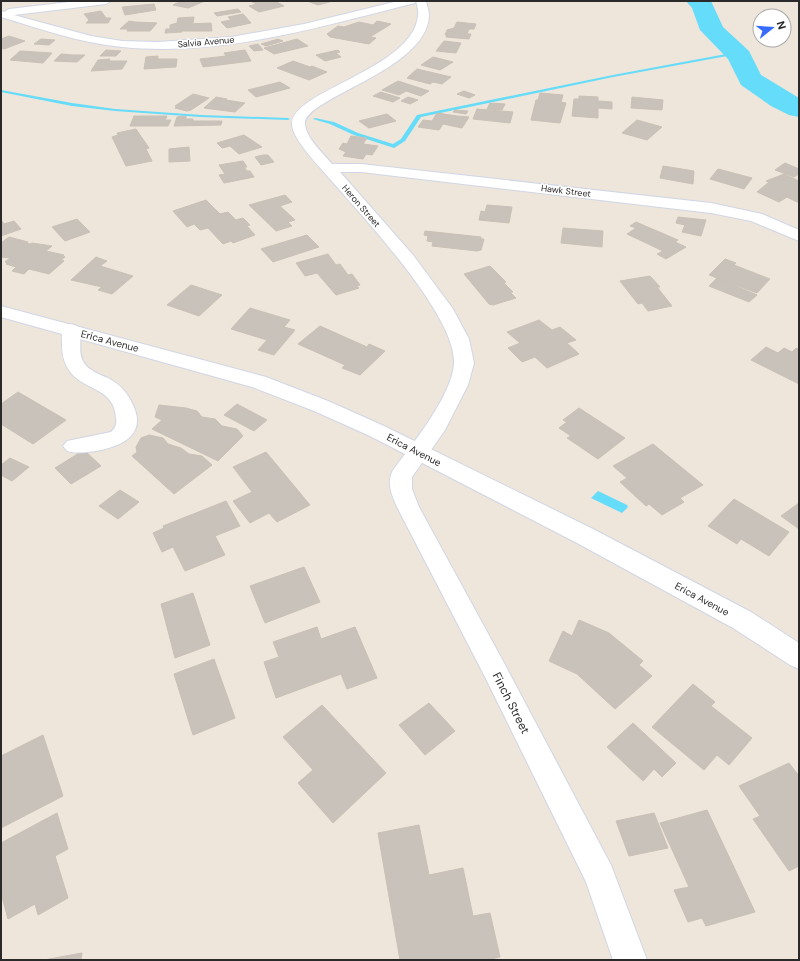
<svg xmlns="http://www.w3.org/2000/svg" width="800" height="961" font-family="'DM Sans',sans-serif">
  <rect width="100%" height="100%" fill="#eee5db"/>
  <polygon fill="#65dcf9" points="598,491 627,505 628,507 622,513 591,498"/>
  <g fill="none" stroke-linecap="round" stroke-linejoin="round">
    <g fill="#65dcf9" fill-rule="evenodd">
      <polygon points="737,52 739,53 738,54 613,77 421,117 405,141 394,148 354,135 330,124 313,119 315,118 334,122 358,133 393,144 401,139 417,115 613,75"/>
      <polygon points="1,90 72,103 115,109 201,115 288,118 290,119 288,120 201,117 115,111 72,106 1,92"/>
    </g>
    <polygon fill="#65dcf9" fill-rule="evenodd" points="686,1 711,1 723,27 749,51 761,75 799,98 799,117 789,115 771,106 741,85 728,59 700,30 692,8"/>
  </g>
  <g fill="#c9c2bb" stroke="#c9c1b5">
    <polygon points="181,1 205,1 188,8 173,5"/>
    <polygon points="275,1 284,6 259,12 249,6 257,4 252,2 254,1"/>
    <polygon points="307,1 333,1 318,5"/>
    <polygon points="154,4 156,10 125,15 122,7"/>
    <polygon points="238,9 241,12 217,16 214,13"/>
    <polygon points="101,11 106,18 111,18 108,23 86,23 89,20 84,14"/>
    <polygon points="243,14 251,23 227,28 221,22 231,20 228,17"/>
    <polygon points="194,17 193,23 186,24 211,23 212,31 182,31 182,32 165,33 166,29 170,29 170,25 177,23 178,18"/>
    <polygon points="129,21 135,22 157,23 150,31 127,31 128,29 120,29"/>
    <polygon points="377,21 391,24 370,37 376,38 369,44 330,37 327,34 338,26 344,27 359,22 373,25"/>
    <polygon points="457,22 476,24 474,29 469,29 467,34 471,34 469,39 446,37 447,35 445,35 447,30 454,28"/>
    <polygon points="9,36 25,41 4,49 1,48 1,39"/>
    <polygon points="41,39 55,40 49,45 34,44"/>
    <polygon points="278,39 283,41 266,46 261,44"/>
    <polygon points="297,39 308,46 274,54 264,48"/>
    <polygon points="444,41 461,43 456,53 436,51"/>
    <polygon points="258,44 263,50 254,51 249,46"/>
    <polygon points="106,50 121,51 116,56 100,56"/>
    <polygon points="245,50 251,61 203,67 200,59 226,56 224,53"/>
    <polygon points="338,50 340,52 336,53 341,57 325,61 316,55"/>
    <polygon points="20,51 52,53 43,63 10,60"/>
    <polygon points="61,54 73,55 85,55 77,62 54,61"/>
    <polygon points="158,56 158,59 177,59 176,67 144,69 146,57"/>
    <polygon points="433,57 453,62 440,70 421,65"/>
    <polygon points="110,59 109,61 127,61 122,69 91,71 98,60"/>
    <polygon points="293,61 310,67 312,66 327,72 309,80 277,68"/>
    <polygon points="417,69 451,77 442,84 433,82 430,84 407,78"/>
    <polygon points="398,81 429,91 421,96 406,91 399,95 382,90"/>
    <polygon points="280,82 290,88 256,97 248,90"/>
    <polygon points="464,91 475,95 469,98 457,94"/>
    <polygon points="381,92 400,98 393,102 373,96"/>
    <polygon points="540,93 563,95 561,102 566,103 560,123 531,120 536,100 538,100"/>
    <polygon points="193,94 209,98 191,110 187,111 175,108 177,107 175,106"/>
    <polygon points="579,96 598,97 598,101 612,102 612,109 598,108 598,118 572,116 574,99 579,99"/>
    <polygon points="216,97 227,99 226,100 245,103 235,112 204,108"/>
    <polygon points="408,97 418,100 410,104 401,101"/>
    <polygon points="632,97 663,100 662,110 631,108"/>
    <polygon points="490,103 505,104 502,110 487,109"/>
    <polygon points="477,109 513,112 510,123 473,119"/>
    <polygon points="455,110 468,111 466,114 453,112"/>
    <polygon points="437,113 457,116 469,117 462,128 443,124 439,130 418,127 423,120 432,121"/>
    <polygon points="387,114 396,121 369,128 359,121"/>
    <polygon points="134,116 167,116 165,120 171,120 168,126 130,126"/>
    <polygon points="186,116 186,119 193,119 193,121 222,121 221,125 174,126 177,117"/>
    <polygon points="637,120 662,127 647,140 622,133"/>
    <polygon points="136,129 149,148 146,149 152,161 126,166 112,137 118,135 117,133"/>
    <polygon points="244,135 262,147 239,154 230,146 222,148 217,143"/>
    <polygon points="351,136 367,138 363,144 378,146 372,155 366,154 363,159 343,156 346,152 339,149 343,143 347,144"/>
    <polygon points="189,147 190,161 169,162 169,149"/>
    <polygon points="263,155 268,155 274,162 261,165 255,157"/>
    <polygon points="243,161 247,167 244,167 247,171 250,171 254,177 224,183 219,175 225,174 219,165"/>
    <polygon points="785,163 799,169 799,174 794,177 775,170"/>
    <polygon points="663,166 694,171 693,184 660,178"/>
    <polygon points="718,169 752,178 744,189 710,179"/>
    <polygon points="784,174 799,181 799,201 797,202 787,197 779,202 757,192 769,182 766,181"/>
    <polygon points="285,195 292,202 280,206 295,220 288,222 292,226 276,231 249,205"/>
    <polygon points="206,200 220,214 228,212 236,220 243,218 250,225 247,226 255,235 233,243 231,241 223,244 208,228 200,230 194,224 187,227 173,211"/>
    <polygon points="487,205 512,207 509,223 479,220 481,211 485,212"/>
    <polygon points="678,217 706,220 701,236 682,232 685,225 676,223"/>
    <polygon points="77,219 90,232 65,241 52,227"/>
    <polygon points="1,220 4,224 14,221 21,229 1,236"/>
    <polygon points="636,222 678,240 675,242 686,247 666,259 657,254 663,251 627,234 636,228 630,226"/>
    <polygon points="563,228 603,231 602,247 561,243"/>
    <polygon points="425,231 481,237 481,239 484,239 481,250 477,251 432,246 433,242 427,241 428,236 424,235"/>
    <polygon points="307,235 319,247 273,262 261,249"/>
    <polygon points="9,237 28,242 27,243 30,244 32,243 52,246 46,251 64,255 63,256 65,257 61,260 64,261 49,274 29,269 24,274 12,271 18,265 16,267 6,264 8,263 5,262 10,258 1,257 1,243"/>
    <polygon points="328,254 336,265 340,264 348,275 352,274 360,285 356,286 359,288 336,295 317,273 305,276 296,263"/>
    <polygon points="96,257 107,261 100,266 133,276 112,294 98,290 102,287 71,280"/>
    <polygon points="725,259 736,263 734,265 770,279 757,293 709,275"/>
    <polygon points="490,266 506,282 504,283 513,292 510,292 516,298 493,305 489,304 464,274"/>
    <polygon points="650,276 660,287 657,287 672,306 648,311 642,303 638,304 620,281"/>
    <polygon points="717,278 757,295 749,302 709,286"/>
    <polygon points="191,285 222,295 199,316 167,305"/>
    <polygon points="250,308 290,320 284,327 295,330 274,355 258,350 267,340 231,329"/>
    <polygon points="539,320 552,330 560,327 576,340 567,343 579,354 547,368 535,357 522,362 508,348 520,343 507,332"/>
    <polygon points="320,326 367,347 369,344 385,351 360,375 342,368 345,365 298,344"/>
    <polygon points="766,347 778,353 784,348 792,352 796,348 799,349 799,384 751,360"/>
    <polygon points="18,392 66,420 33,444 1,424 1,404"/>
    <polygon points="237,404 267,420 254,431 224,415"/>
    <polygon points="159,405 186,408 197,411 202,417 215,419 222,426 237,429 243,436 218,461 152,429 162,420 155,417"/>
    <polygon points="579,408 625,438 598,459 567,438 571,436 559,428 567,422 563,420"/>
    <polygon points="149,435 163,438 168,444 181,448 189,454 202,456 212,465 174,494 132,456 137,452 136,447 141,438"/>
    <polygon points="653,444 703,485 680,498 684,502 662,515 649,504 646,506 620,482 627,478 613,466"/>
    <polygon points="84,450 101,466 71,484 55,468"/>
    <polygon points="266,452 310,505 277,522 269,513 250,523 233,501 252,492 233,467"/>
    <polygon points="10,458 29,467 12,481 1,475 1,465"/>
    <polygon points="120,490 139,502 118,519 99,506"/>
    <polygon points="734,499 789,532 769,556 741,539 737,544 708,526"/>
    <polygon points="226,501 240,526 215,536 225,555 185,571 173,547 162,552 153,533 164,528 163,526"/>
    <polygon points="799,503 799,529 781,516"/>
    <polygon points="304,567 320,602 265,623 250,586"/>
    <polygon points="193,593 210,645 175,658 161,604"/>
    <polygon points="579,620 609,633 643,661 639,665 652,676 615,709 577,674 549,661 563,631 572,636"/>
    <polygon points="317,627 321,639 355,627 377,678 347,689 341,674 276,698 264,662 279,657 273,642"/>
    <polygon points="214,659 235,718 193,735 174,674"/>
    <polygon points="693,684 715,702 711,706 752,738 729,765 717,755 704,770 652,727"/>
    <polygon points="429,703 455,731 425,755 399,725"/>
    <polygon points="322,705 386,773 333,823 298,783 313,770 283,737"/>
    <polygon points="633,723 676,763 662,777 654,769 643,781 607,747"/>
    <polygon points="43,735 63,796 1,828 1,756"/>
    <polygon points="789,763 799,776 799,866 789,871 753,819 760,816 739,786"/>
    <polygon points="707,810 755,912 706,926 702,918 688,922 674,890 689,887 660,823"/>
    <polygon points="57,813 68,849 55,856 68,898 38,915 35,904 8,919 1,893 1,843"/>
    <polygon points="654,813 668,848 629,856 616,821"/>
    <polygon points="419,825 429,875 463,868 473,916 490,913 500,957 487,960 400,960 378,833"/>
    <polygon points="82,953 81,960 44,960"/>
  </g>
  <g fill="none" stroke-linecap="round" stroke-linejoin="round">
    <g stroke="#d0d6e5" stroke-width="2">
      <g id="street">
        <path d="M 78,1 L 111,1 L 106,4 L 14,15 L 91,36 L 122,41 L 158,42 L 231,37 L 304,24 L 398,1 L 426,1 C 427,6 429,11 429,16 C 426,71 303,98 305,124 C 306,138 323,153 332,164 L 361,164 L 711,203 L 762,214 L 799,230 L 799,241 L 751,221 L 711,213 L 361,172 L 340,172 L 413,255 L 453,309 L 469,339 L 474,363 L 468,385 L 445,430 L 412,477 L 412,489 L 419,507 L 503,661 L 611,865 L 647,960 L 613,960 L 586,882 L 485,677 L 397,507 C 392,495 386,483 393,470 C 412,445 453,394 454,363 C 456,315 362,216 330,179 C 319,166 293,140 292,125 C 289,91 412,70 418,16 C 419,11 417,6 416,1 L 415,3 C 319,27 221,57 122,47 C 80,43 41,29 1,17 L 1,11 L 4,12 L 9,9 Z"/>
        <path d="M 71,324 L 77,326 C 84,336 77,350 83,361 C 88,372 104,375 113,381 C 121,386 127,393 131,401 C 149,433 124,446 96,451 C 86,452 76,454 67,451 L 63,446 L 67,441 L 111,432 C 115,428 117,425 116,419 C 115,388 86,391 71,373 C 64,364 62,355 62,344 C 62,337 61,331 65,326 Z"/>
      </g>
    </g>
    <g stroke="#d0d6e5" stroke-width="2">
      <polygon id="secondary" points="1,306 266,377 328,401 384,426 593,529 751,612 799,643 799,669 790,665 733,628 577,543 370,436 314,411 252,387 1,317"/>
    </g>
    <use href="#street" fill="#fff" fill-rule="evenodd"/>
    <use href="#secondary" fill="#fff" fill-rule="evenodd"/>
  </g>
  <g text-anchor="middle" dominant-baseline="central" stroke-width="3" stroke-linejoin="round" paint-order="stroke">
    <g font-size="9" fill="#2a2a2a" stroke="#fff">
      <text transform="translate(206 42) rotate(-5)">Salvia Avenue</text>
      <text transform="translate(566 191) rotate(7)">Hawk Street</text>
      <text transform="translate(361 206) rotate(49)">Heron Street</text>
    </g>
    <g font-size="10" fill="#2a2a2a" stroke="#fff">
      <text transform="translate(110 341) rotate(15)">Erica Avenue</text>
      <text transform="translate(414 450) rotate(27)">Erica Avenue</text>
      <text transform="translate(702 599) rotate(28)">Erica Avenue</text>
    </g>
    <g font-size="12" fill="#2a2a2a" stroke="#fff">
      <text transform="translate(511 703) rotate(63)">Finch Street</text>
    </g>
  </g>
  <rect width="800" height="961" fill="none" stroke="#2a2a2a" stroke-width="4"/>
  <g transform="translate(772 28) rotate(73)"><circle r="19" fill="#ffffff" stroke="#aaaaaa"/>
  <path d="M0-3L7 15L0 10L-7 15Z" fill="#376aff"/>
  <text y="-6" font-size="11" font-weight="bold" text-anchor="middle" fill="#2a2a2a">N</text>
  </g>
</svg>
